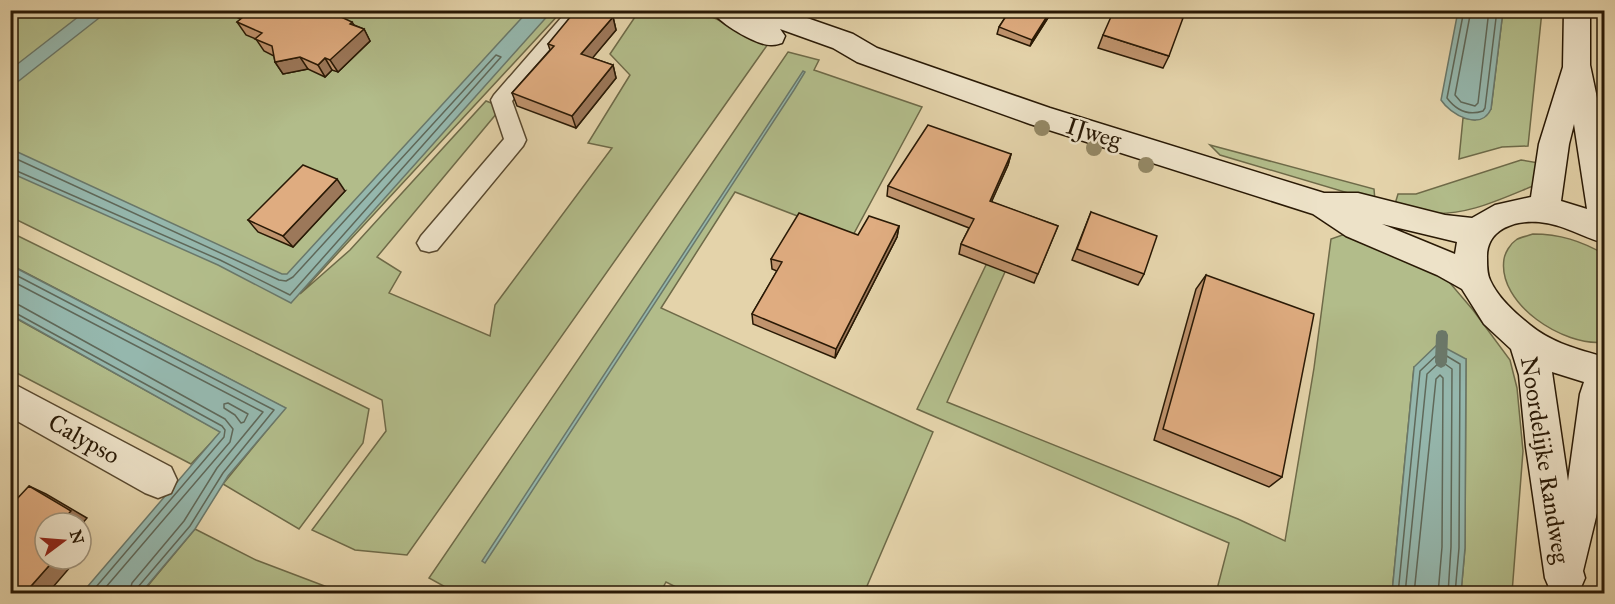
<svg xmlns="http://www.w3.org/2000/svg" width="1615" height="604" font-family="'IM FELL Great Primer',serif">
  <rect width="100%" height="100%" fill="#e4d3aa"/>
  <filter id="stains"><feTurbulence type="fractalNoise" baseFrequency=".00333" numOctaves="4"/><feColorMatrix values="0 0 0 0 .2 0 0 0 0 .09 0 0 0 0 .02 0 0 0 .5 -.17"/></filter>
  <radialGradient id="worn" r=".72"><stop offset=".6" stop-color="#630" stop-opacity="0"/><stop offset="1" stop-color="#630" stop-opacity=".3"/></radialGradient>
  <g fill="#b2bc8a" stroke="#6e6a48" stroke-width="1.5">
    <polygon points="26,11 562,11 300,294 350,250 486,101 502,107 377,257 401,272 389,293 490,336 495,305 612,148 588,143 630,75 610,54 639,11 700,11 768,44 407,555 355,550 312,530 386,431 382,400 11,217 11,22"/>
    <polygon points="1503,11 1542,11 1528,146 1502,147 1459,159 1463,118 1475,120 1491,109"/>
    <polygon points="788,52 819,60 814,70 922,107 852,237 735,192 661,308 933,432 864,593 688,593 666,582 660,593 458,594 429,578"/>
    <polygon points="1210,145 1374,189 1375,201 1220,155"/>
    <path d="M 1521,160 L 1539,163 L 1533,186 C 1499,200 1464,217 1426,213 C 1416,212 1405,207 1395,204 L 1398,194 L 1416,194 Z"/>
    <polygon points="1008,219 1017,245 947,402 1238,519 1285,541 1314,368 1331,239 1348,233 1431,269 1450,283 1473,310 1510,360 1517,388 1523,451 1512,593 1461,593 1465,548 1466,359 1414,367 1392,593 1216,593 1229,543 917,409"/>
    <polygon points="10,232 369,409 363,443 299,529 223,484 285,408 11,265"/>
    <path d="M 1533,234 C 1560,234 1581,241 1604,254 L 1604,342 C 1564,347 1497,304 1504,259 C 1505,253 1510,244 1516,240 C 1520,237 1528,236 1533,234 Z"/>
    <polygon points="10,315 221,432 191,464 11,370"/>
    <polygon points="195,529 256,560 343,593 141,594"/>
  </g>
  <g fill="#95b7ad" stroke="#6a786a" stroke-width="1.5">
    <polygon points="87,10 108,11 11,87 11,69"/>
    <polygon points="529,10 552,11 291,303 218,265 11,173 11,149 282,274 287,274"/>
    <path d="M 1458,11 L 1503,11 L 1491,109 C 1481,132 1450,114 1441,100 Z"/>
    <polygon points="803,71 805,72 794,90 502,537 485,563 482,561"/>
    <polygon points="10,265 286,408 228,476 195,529 141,593 82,593 220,432 11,315"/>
    <polygon points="1438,344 1466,359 1465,548 1461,593 1392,593 1414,367"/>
  </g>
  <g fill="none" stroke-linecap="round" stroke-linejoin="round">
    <g stroke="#5f6859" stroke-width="1.5">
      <path d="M 1464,10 L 1447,98 C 1456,110 1468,116 1483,111 L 1485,108 L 1497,10"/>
      <polyline points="1471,10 1455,95 1461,102 1475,106 1478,103 1489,10"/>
      <polyline points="10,156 279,280 286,281 293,277 496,55 501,57 290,295 220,260 10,168"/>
      <polyline points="10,272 274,410 223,473 190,526 138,587 137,594"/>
      <polyline points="10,280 263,412 217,468 184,521 132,583 129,594"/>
      <polyline points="10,303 19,305 225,419 233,429 230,442 100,594"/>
      <polyline points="10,310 222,426 225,430 224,437 90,594"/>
      <polygon points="228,403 248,414 244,422 241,423 235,415 224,408 224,404"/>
      <polyline points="1398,594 1420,371 1440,352 1460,364 1459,548 1455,594"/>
      <polyline points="1405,594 1427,374 1441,361 1452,369 1451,547 1448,594"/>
      <polyline points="1414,594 1436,379 1440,375 1443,378 1442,547 1438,594"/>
    </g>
    <polygon fill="#6a786a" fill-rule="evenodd" points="1442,330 1446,331 1448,335 1447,362 1445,366 1441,368 1437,366 1435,362 1436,335 1438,331"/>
    <g stroke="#58482e" stroke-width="3">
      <polygon id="lane" points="568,10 588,10 512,101 526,140 523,146 437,250 429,252 421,250 417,243 421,236 504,139 491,100 494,95"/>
    </g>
    <g stroke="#58482e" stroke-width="3">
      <polygon id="street" points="10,382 171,467 177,480 171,493 158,498 145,493 10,417"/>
    </g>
    <g stroke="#291905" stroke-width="3">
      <path id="secondary" d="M 711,10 L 784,10 L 853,34 L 877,48 L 1050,108 L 1324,193 L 1358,193 L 1445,215 L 1472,218 L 1495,205 L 1531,197 L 1539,144 L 1563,67 L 1564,10 L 1590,10 L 1590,65 L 1604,131 L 1604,243 C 1582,237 1563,224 1539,222 C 1515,220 1486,229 1487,258 C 1487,265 1487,274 1490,280 C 1498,298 1515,313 1530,325 C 1552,343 1577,349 1604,357 L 1604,484 L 1583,571 L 1585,578 L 1579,592 L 1551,592 L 1545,578 L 1526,447 L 1519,375 L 1511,349 L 1484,324 L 1462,289 L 1437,275 L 1346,236 L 1313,214 L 1030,124 L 857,62 L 833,48 L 780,29 L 785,36 L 782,43 C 778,44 776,45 772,45 C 757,46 719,23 711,10 ZM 1574,124 L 1587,209 L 1561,201 L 1569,144 ZM 1382,224 L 1457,242 L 1455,254 ZM 1552,372 L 1584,382 L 1580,394 L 1568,481 Z"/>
    </g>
    <use href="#lane" fill="#ede2c8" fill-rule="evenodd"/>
    <use href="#street" fill="#ede2c8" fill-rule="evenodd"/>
    <use href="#secondary" fill="#ede2c8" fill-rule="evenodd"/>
  </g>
  <g fill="#948865">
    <circle cx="1042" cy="128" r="8"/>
    <circle cx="1094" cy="148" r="8"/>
    <circle cx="1146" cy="165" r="8"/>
  </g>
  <g fill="#c0946e" stroke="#291905" stroke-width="1.5">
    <polygon points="220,10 326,10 354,25 364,29 370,41 338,72 332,70 325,77 308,69 283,74 275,62 274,56 264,51 256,39 246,35 237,22 241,19"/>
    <polygon points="1010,10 1053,10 1030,46 997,34 999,27"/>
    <polygon points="613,17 616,30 592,58 613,65 616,78 576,128 517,106 512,93 550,50 548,44"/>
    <polygon points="1103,35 1169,56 1163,68 1098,48"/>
    <polygon points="1011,154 1008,165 991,202 1058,226 1034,283 959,254 961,244 969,228 887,196 888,186"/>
    <polygon points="345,191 293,247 258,232 248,220"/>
    <polygon points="1091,212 1144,274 1138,285 1072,260"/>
    <polygon points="899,226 897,237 835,358 753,324 752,314 777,271 772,269 771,259 858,235"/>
    <polygon points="1206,275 1282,477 1269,487 1154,440 1196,289"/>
  </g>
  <g fill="#9c785a" stroke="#291905" stroke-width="1.5">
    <polygon points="1051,10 1053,10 1030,46 1032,40"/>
    <polygon points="613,17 616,30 585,67 581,54"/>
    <polygon points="352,22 359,33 364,29 370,41 338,72 330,60 350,24"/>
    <polygon points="300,57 308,69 283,74 275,62"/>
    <polygon points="325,58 332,70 325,77 318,65"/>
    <polygon points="613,65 616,78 576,128 572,116"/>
    <polygon points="1011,154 1008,165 987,212 990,201"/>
    <polygon points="337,179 345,191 293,247 283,236"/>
    <polygon points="899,226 897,237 835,358 836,349"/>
    <polygon points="29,486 46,494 87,518 81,525 81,523 60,523"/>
    <polygon points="10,497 31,510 10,500"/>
    <polygon points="45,539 45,552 37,548"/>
    <polygon points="55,559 63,559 72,565 47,594 24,594"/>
  </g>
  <g fill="#dfac80" stroke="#291905" stroke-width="1.5">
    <polygon points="241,10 326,10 352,22 350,24 364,29 330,60 325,58 318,65 300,57 275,62 272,46 255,39 262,33 237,22 248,13"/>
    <polygon points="576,10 593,10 613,17 581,54 613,65 572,116 512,93 554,46 548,44"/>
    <polygon points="1010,10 1051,10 1032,40 999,27"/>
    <polygon points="1114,10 1158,10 1183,18 1169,56 1103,35"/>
    <polygon points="928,125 1011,154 990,201 1058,226 1038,274 961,244 974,219 888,186"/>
    <polygon points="303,165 337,179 283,236 248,220"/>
    <polygon points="1091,212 1157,236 1144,274 1077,249"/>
    <polygon points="799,213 858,235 869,216 899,226 836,349 752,314 782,262 771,259"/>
    <polygon points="1206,275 1314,314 1282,477 1163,429"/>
    <polygon points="29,486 71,511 60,523 45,523 45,539 37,548 45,552 45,559 55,559 24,594 10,594 10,500 14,502"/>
  </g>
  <g text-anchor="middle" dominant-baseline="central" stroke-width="5" stroke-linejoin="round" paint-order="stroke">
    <g font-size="24" fill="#291905" stroke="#ede2c8">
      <text transform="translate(1094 133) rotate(17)">IJweg</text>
      <text transform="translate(84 439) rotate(29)">Calypso</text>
      <text transform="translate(1545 460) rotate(81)">Noordelijke Randweg</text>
    </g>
  </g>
  <rect width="1615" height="604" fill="none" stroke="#e4d3aa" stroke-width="36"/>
  <rect x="12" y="12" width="1591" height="580" fill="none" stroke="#291905" stroke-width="3"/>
  <rect x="18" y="18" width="1579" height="568" fill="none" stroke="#291905" stroke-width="1.5"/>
  <g transform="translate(63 541) rotate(74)"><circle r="28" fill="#ede2c8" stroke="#9f927a" stroke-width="1.5"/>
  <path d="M0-4.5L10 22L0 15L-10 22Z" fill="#8f2418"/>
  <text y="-9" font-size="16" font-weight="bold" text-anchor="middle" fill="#291905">N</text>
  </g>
  <rect width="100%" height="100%" filter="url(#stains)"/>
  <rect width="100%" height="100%" fill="url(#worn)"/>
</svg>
